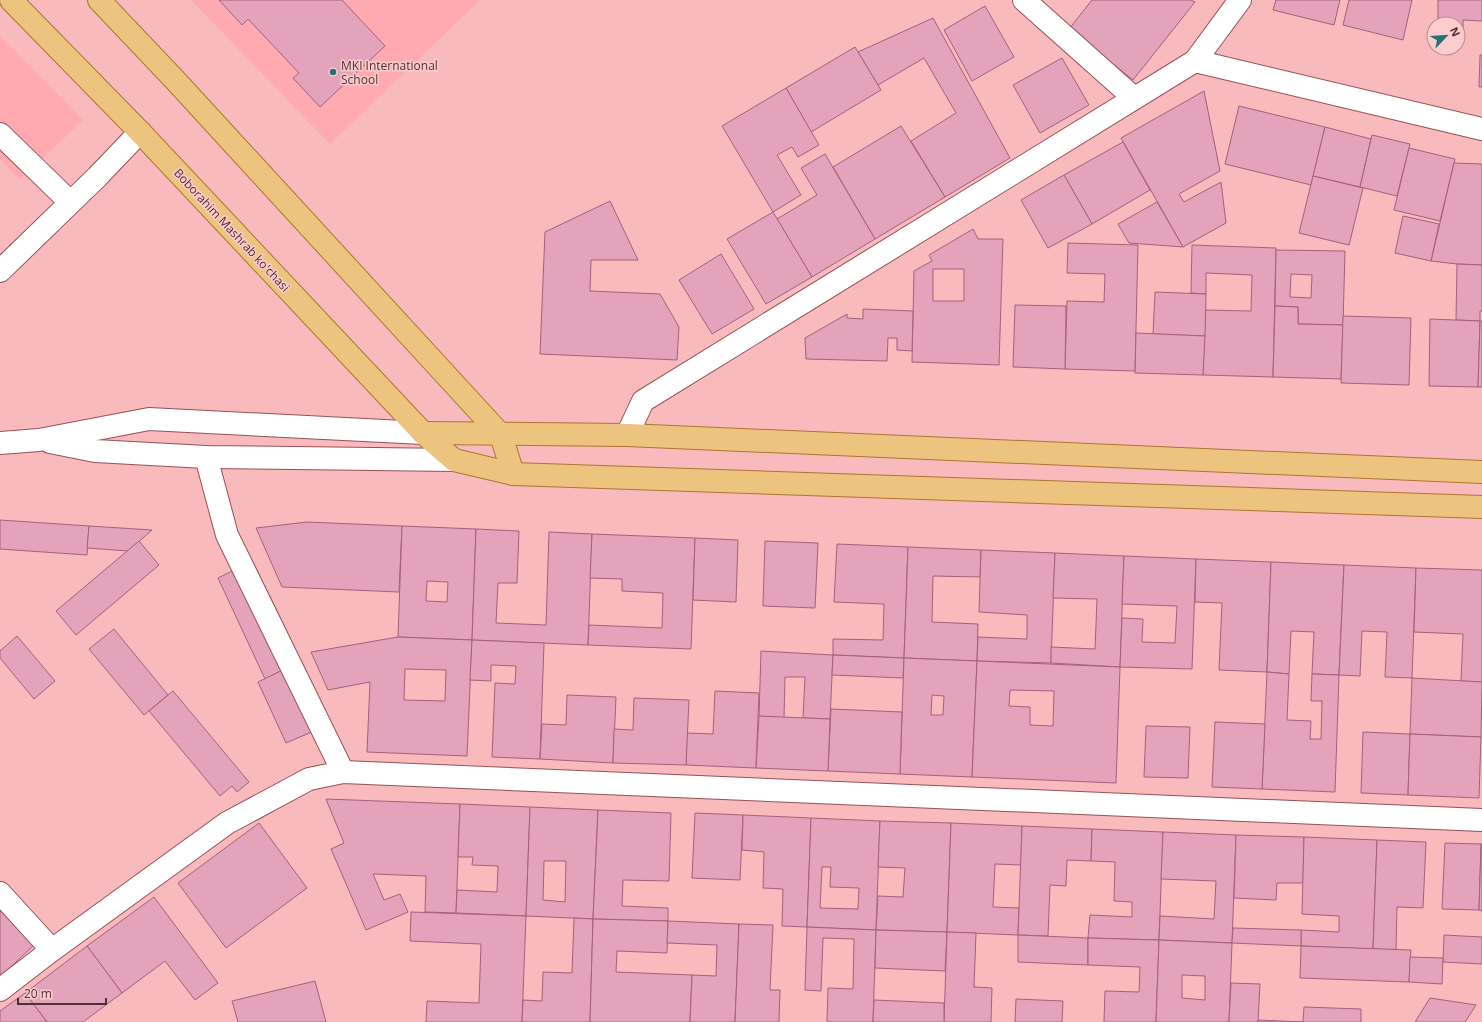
<svg xmlns="http://www.w3.org/2000/svg" width="1482" height="1022" font-family="'Open Sans',sans-serif">
  <rect width="100%" height="100%" fill="#f9babe"/>
  <g fill="#ffa9b0">
    <polygon points="191,0 480,0 330,144"/>
    <polygon points="0,36 83,120 20,180 0,159"/>
  </g>
  <g fill="#e3a3bb" stroke="#a3617c" fill-rule="evenodd">
    <polygon points="219,0 342,0 385,46 320,107 293,78 299,73 248,19 242,25"/>
    <polygon points="1092,0 1191,0 1195,2 1133,80 1069,29"/>
    <polygon points="1276,0 1340,0 1334,25 1273,10"/>
    <polygon points="1349,0 1412,0 1403,40 1343,25"/>
    <polygon points="1438,0 1482,0 1482,21 1463,20 1463,32 1458,32 1458,24 1438,24"/>
    <polygon points="985,6 1014,57 972,81 944,30"/>
    <polygon points="933,18 1010,158 945,197 911,141 956,113 924,58 878,85 858,52"/>
    <polygon points="855,47 881,90 811,132 786,88"/>
    <polygon points="1480,55 1482,55 1482,87 1479,87"/>
    <polygon points="1062,58 1089,105 1040,133 1013,85"/>
    <polygon points="786,88 819,145 798,157 792,147 777,155 801,195 773,212 722,126"/>
    <polygon points="1204,91 1220,171 1179,194 1184,202 1221,182 1226,223 1183,247 1121,138"/>
    <polygon points="1239,106 1325,127 1311,185 1225,164"/>
    <polygon points="901,126 945,197 875,239 833,167"/>
    <polygon points="1325,127 1371,139 1360,187 1313,176"/>
    <polygon points="1372,135 1410,144 1397,196 1360,187"/>
    <polygon points="1123,142 1150,190 1092,224 1064,175"/>
    <polygon points="1409,148 1455,159 1440,221 1394,210"/>
    <polygon points="825,154 875,239 812,277 777,219 817,195 801,168"/>
    <polygon points="1454,163 1482,164 1482,265 1457,264 1431,261"/>
    <polygon points="1064,175 1092,224 1048,248 1021,200"/>
    <polygon points="1313,176 1363,188 1349,245 1299,233"/>
    <polygon points="610,201 638,260 591,260 590,291 660,294 679,327 677,360 540,354 545,232"/>
    <polygon points="1157,202 1183,247 1129,243 1118,224"/>
    <polygon points="773,212 812,277 766,304 727,239"/>
    <polygon points="1403,216 1439,224 1431,261 1395,253"/>
    <path d="M 973,229 L 978,239 L 1003,239 L 999,365 L 912,362 L 914,271 L 932,261 L 929,255 ZM 933,269 L 964,269 L 964,301 L 933,301 Z"/>
    <polygon points="1068,243 1138,245 1135,371 1065,369 1067,301 1104,302 1105,274 1067,273"/>
    <polygon points="1192,245 1276,248 1273,377 1203,375 1205,310 1251,311 1252,275 1206,273 1206,294 1191,293"/>
    <path d="M 1276,250 L 1345,251 L 1343,325 L 1298,324 L 1298,307 L 1275,306 ZM 1291,274 L 1312,275 L 1311,298 L 1290,297 Z"/>
    <polygon points="721,254 754,309 712,334 679,280"/>
    <polygon points="1457,264 1482,265 1482,311 1480,311 1480,321 1456,320"/>
    <polygon points="1155,292 1206,294 1205,336 1153,334"/>
    <polygon points="1015,305 1066,306 1065,369 1013,367"/>
    <polygon points="1275,306 1298,307 1298,324 1343,325 1341,379 1273,377"/>
    <polygon points="863,309 913,311 912,351 897,350 897,338 888,338 887,361 806,359 805,338 847,314 847,318 863,319"/>
    <polygon points="1343,316 1411,318 1409,385 1341,383"/>
    <polygon points="1430,319 1480,321 1478,387 1429,386"/>
    <polygon points="1480,321 1482,321 1482,387 1478,387"/>
    <polygon points="1136,333 1205,336 1203,375 1135,373"/>
    <polygon points="0,520 89,526 87,555 0,549"/>
    <polygon points="307,522 402,526 399,592 282,587 256,528"/>
    <polygon points="89,526 152,530 128,551 87,548"/>
    <path d="M 402,526 L 476,529 L 472,640 L 398,637 ZM 427,581 L 448,582 L 447,602 L 426,601 Z"/>
    <polygon points="476,529 519,531 517,583 498,583 496,623 546,625 549,532 592,534 588,645 472,640"/>
    <polygon points="592,534 695,538 691,649 588,645 589,625 662,628 663,593 622,591 622,579 590,578"/>
    <polygon points="695,538 738,540 736,602 693,600"/>
    <polygon points="139,541 159,565 76,635 56,611"/>
    <polygon points="765,541 818,543 815,608 763,606"/>
    <polygon points="837,544 908,547 904,658 833,655 833,639 883,640 884,604 834,602"/>
    <polygon points="908,547 981,550 980,577 933,576 932,622 978,624 977,661 904,658"/>
    <polygon points="981,550 1055,553 1051,663 977,661 978,637 1027,639 1027,615 979,612"/>
    <polygon points="1055,553 1124,556 1120,667 1051,663 1051,647 1095,649 1097,599 1053,598"/>
    <polygon points="1124,556 1196,559 1192,669 1120,667 1122,618 1143,619 1142,642 1175,643 1177,606 1122,604"/>
    <polygon points="1196,559 1271,562 1267,672 1219,670 1222,603 1195,602"/>
    <polygon points="1271,562 1344,565 1339,675 1312,674 1314,632 1291,631 1289,674 1267,672"/>
    <polygon points="1344,565 1416,568 1412,678 1385,677 1387,632 1362,631 1360,676 1339,675"/>
    <polygon points="238,568 285,669 265,679 218,578"/>
    <polygon points="1416,568 1482,570 1482,682 1461,681 1463,634 1414,632"/>
    <polygon points="114,629 168,695 144,715 89,649"/>
    <polygon points="17,636 55,681 34,699 0,658 0,651"/>
    <path d="M 398,637 L 472,640 L 467,756 L 367,752 L 370,682 L 328,690 L 311,652 ZM 405,669 L 446,670 L 445,701 L 404,700 Z"/>
    <polygon points="472,640 544,643 540,759 492,757 495,683 515,684 516,666 491,665 491,681 470,680"/>
    <polygon points="761,651 833,655 830,719 803,718 805,677 785,677 784,718 759,716"/>
    <polygon points="833,655 904,658 903,678 832,675"/>
    <path d="M 904,658 L 977,661 L 972,777 L 900,774 ZM 932,695 L 944,696 L 943,715 L 931,715 Z"/>
    <path d="M 977,661 L 1120,667 L 1116,783 L 972,777 ZM 1010,690 L 1054,691 L 1053,726 L 1030,725 L 1030,707 L 1009,706 Z"/>
    <polygon points="285,669 314,731 286,743 258,682"/>
    <polygon points="1267,672 1289,674 1287,720 1311,721 1310,739 1321,739 1322,701 1311,701 1312,674 1339,675 1335,792 1262,789"/>
    <polygon points="1412,678 1482,682 1481,737 1410,734"/>
    <polygon points="173,691 249,782 237,792 232,786 220,796 149,711"/>
    <polygon points="715,691 759,693 756,768 686,765 687,733 713,734"/>
    <polygon points="567,695 616,697 613,763 540,759 542,724 566,725"/>
    <polygon points="634,698 689,700 686,765 613,763 614,729 633,730"/>
    <polygon points="831,709 902,712 900,774 828,771"/>
    <polygon points="759,716 830,719 828,771 756,768"/>
    <polygon points="1215,722 1265,724 1262,789 1212,787"/>
    <polygon points="1146,726 1190,727 1188,778 1144,777"/>
    <polygon points="1363,732 1410,734 1408,795 1361,793"/>
    <polygon points="1410,734 1481,737 1479,798 1408,795"/>
    <polygon points="326,799 460,804 456,913 425,912 426,876 373,874 384,900 400,894 408,912 366,930 331,849 344,843"/>
    <polygon points="460,804 530,807 526,916 456,913 457,890 497,892 498,866 472,865 473,857 458,857"/>
    <path d="M 530,807 L 598,810 L 593,919 L 526,916 ZM 544,861 L 566,861 L 565,902 L 543,900 Z"/>
    <polygon points="598,810 671,813 669,881 623,880 622,906 668,908 668,921 593,919"/>
    <polygon points="695,813 743,815 740,880 692,878"/>
    <polygon points="743,815 811,818 807,927 782,926 783,889 763,888 764,852 742,850"/>
    <path d="M 811,818 L 880,821 L 876,930 L 807,927 ZM 822,867 L 831,867 L 830,887 L 859,888 L 858,909 L 820,908 Z"/>
    <polygon points="880,821 951,823 947,932 876,930 878,896 903,897 905,868 878,867"/>
    <polygon points="259,823 307,888 226,948 178,883"/>
    <polygon points="951,823 1022,826 1021,865 995,864 993,907 1019,908 1018,935 947,932"/>
    <polygon points="1022,826 1092,829 1091,861 1067,860 1066,886 1050,885 1048,936 1018,935"/>
    <polygon points="1092,829 1163,832 1159,940 1088,938 1090,915 1132,917 1132,902 1114,901 1115,862 1091,861"/>
    <polygon points="1163,832 1236,835 1232,943 1159,940 1160,916 1214,919 1216,881 1161,879"/>
    <polygon points="1236,835 1304,837 1303,883 1277,883 1276,900 1234,898"/>
    <polygon points="1304,837 1377,840 1373,949 1301,946 1301,930 1339,932 1339,916 1302,914"/>
    <polygon points="1377,840 1426,842 1423,908 1397,907 1396,950 1373,949"/>
    <polygon points="1445,843 1481,844 1479,910 1442,909"/>
    <polygon points="1481,844 1482,844 1482,911 1479,910"/>
    <polygon points="154,897 218,983 195,1000 165,961 122,993 87,946"/>
    <polygon points="0,909 34,945 0,977"/>
    <polygon points="411,912 526,916 522,1022 426,1022 427,1001 479,1003 481,944 410,941"/>
    <polygon points="574,918 593,919 590,1022 522,1022 523,1000 542,1001 543,972 572,973"/>
    <polygon points="593,919 668,921 667,953 617,951 616,972 692,975 690,1022 590,1022"/>
    <polygon points="668,921 739,924 735,1022 690,1022 692,975 716,976 717,945 667,943"/>
    <polygon points="739,924 773,925 770,990 780,990 779,1022 735,1022"/>
    <polygon points="807,927 876,930 873,1022 827,1022 828,988 853,989 854,939 823,938 821,991 805,990"/>
    <polygon points="1233,928 1301,930 1301,946 1232,943"/>
    <polygon points="876,930 947,932 945,971 875,968"/>
    <polygon points="947,932 976,933 974,987 992,988 991,1022 944,1022"/>
    <polygon points="1018,935 1088,938 1088,965 1018,962"/>
    <polygon points="1444,935 1482,937 1482,964 1443,962"/>
    <polygon points="1088,938 1159,940 1156,1022 1104,1022 1105,991 1139,992 1140,967 1088,965"/>
    <path d="M 1159,940 L 1232,943 L 1229,1022 L 1156,1022 ZM 1182,975 L 1205,976 L 1205,1000 L 1182,998 Z"/>
    <polygon points="87,946 122,993 83,1022 47,1022 25,993"/>
    <polygon points="1301,946 1411,950 1409,982 1300,978"/>
    <polygon points="1410,957 1443,958 1442,984 1409,982"/>
    <polygon points="315,981 326,1022 238,1022 232,1001"/>
    <polygon points="1231,983 1260,984 1258,1022 1229,1022"/>
    <polygon points="25,993 47,1022 0,1022 0,1011"/>
    <polygon points="1430,998 1476,1005 1465,1022 1415,1022"/>
    <polygon points="1016,999 1063,1001 1062,1022 1015,1022"/>
    <polygon points="874,1000 944,1003 944,1022 873,1022"/>
    <polygon points="1304,1007 1361,1009 1361,1022 1258,1022 1258,1020 1303,1022"/>
  </g>
  <g fill="none" stroke-linecap="round" stroke-linejoin="round">
    <g stroke="#955158" stroke-width="24">
      <g id="minor">
        <polyline points="1024,0 1134,98"/>
        <polyline points="1195,61 1482,129"/>
        <polyline points="0,134 70,202"/>
        <polyline points="0,271 97,177 140,132"/>
        <polyline points="627,435 643,401 1195,61 1240,0"/>
        <polyline points="50,442 95,451 206,457 454,460"/>
        <polyline points="0,443 39,440 149,419 423,433"/>
        <polyline points="206,457 227,535 343,772"/>
        <polyline points="0,893 52,950 227,823 309,779 343,772 1482,820"/>
        <polyline points="0,990 52,950"/>
      </g>
    </g>
    <g stroke="#ad762d" stroke-width="24">
      <g id="major">
        <polyline points="11,0 140,132 423,433 454,460 513,474 1482,507"/>
        <polyline points="99,0 175,80 501,435 513,474"/>
        <polyline points="423,433 627,435 1482,472"/>
      </g>
    </g>
    <use href="#minor" stroke="#fff" stroke-width="22"/>
    <use href="#major" stroke="#ecc47f" stroke-width="22"/>
  </g>
  <circle fill="#287372" stroke="#fdcccf" stroke-width="1.5" cx="333" cy="72" r="4"/>
  <g text-anchor="middle" dominant-baseline="central" stroke-width="3" stroke-linejoin="round" paint-order="stroke">
    <g font-size="12" fill="#4e2f32" stroke="#fdcccf" text-anchor="start">
      <text x="341" y="65">MKI International<tspan x="341" dy="14">School</tspan></text>
    </g>
    <g font-size="12" fill="#4e2f32" stroke="#fdcccf">
      <text transform="translate(232 230) rotate(47)">Boborahim Mashrab ko'chasi</text>
    </g>
  </g>
  <g transform="translate(1446 36) rotate(65)"><circle r="19" fill="#fdcccf" stroke="#b78d90"/>
  <path d="M0-3L7 15L0 10L-7 15Z" fill="#287372"/>
  <text y="-6" font-size="11" font-weight="bold" text-anchor="middle" fill="#4e2f32">N</text>
  </g>
  <path d="M18 998v6h88v-6" fill="none" stroke="#4e2f32" stroke-width="2"/>
  <text x="24" y="998" font-size="12" fill="#4e2f32" stroke="#fdcccf" stroke-width="3" paint-order="stroke">20 m</text>
</svg>
